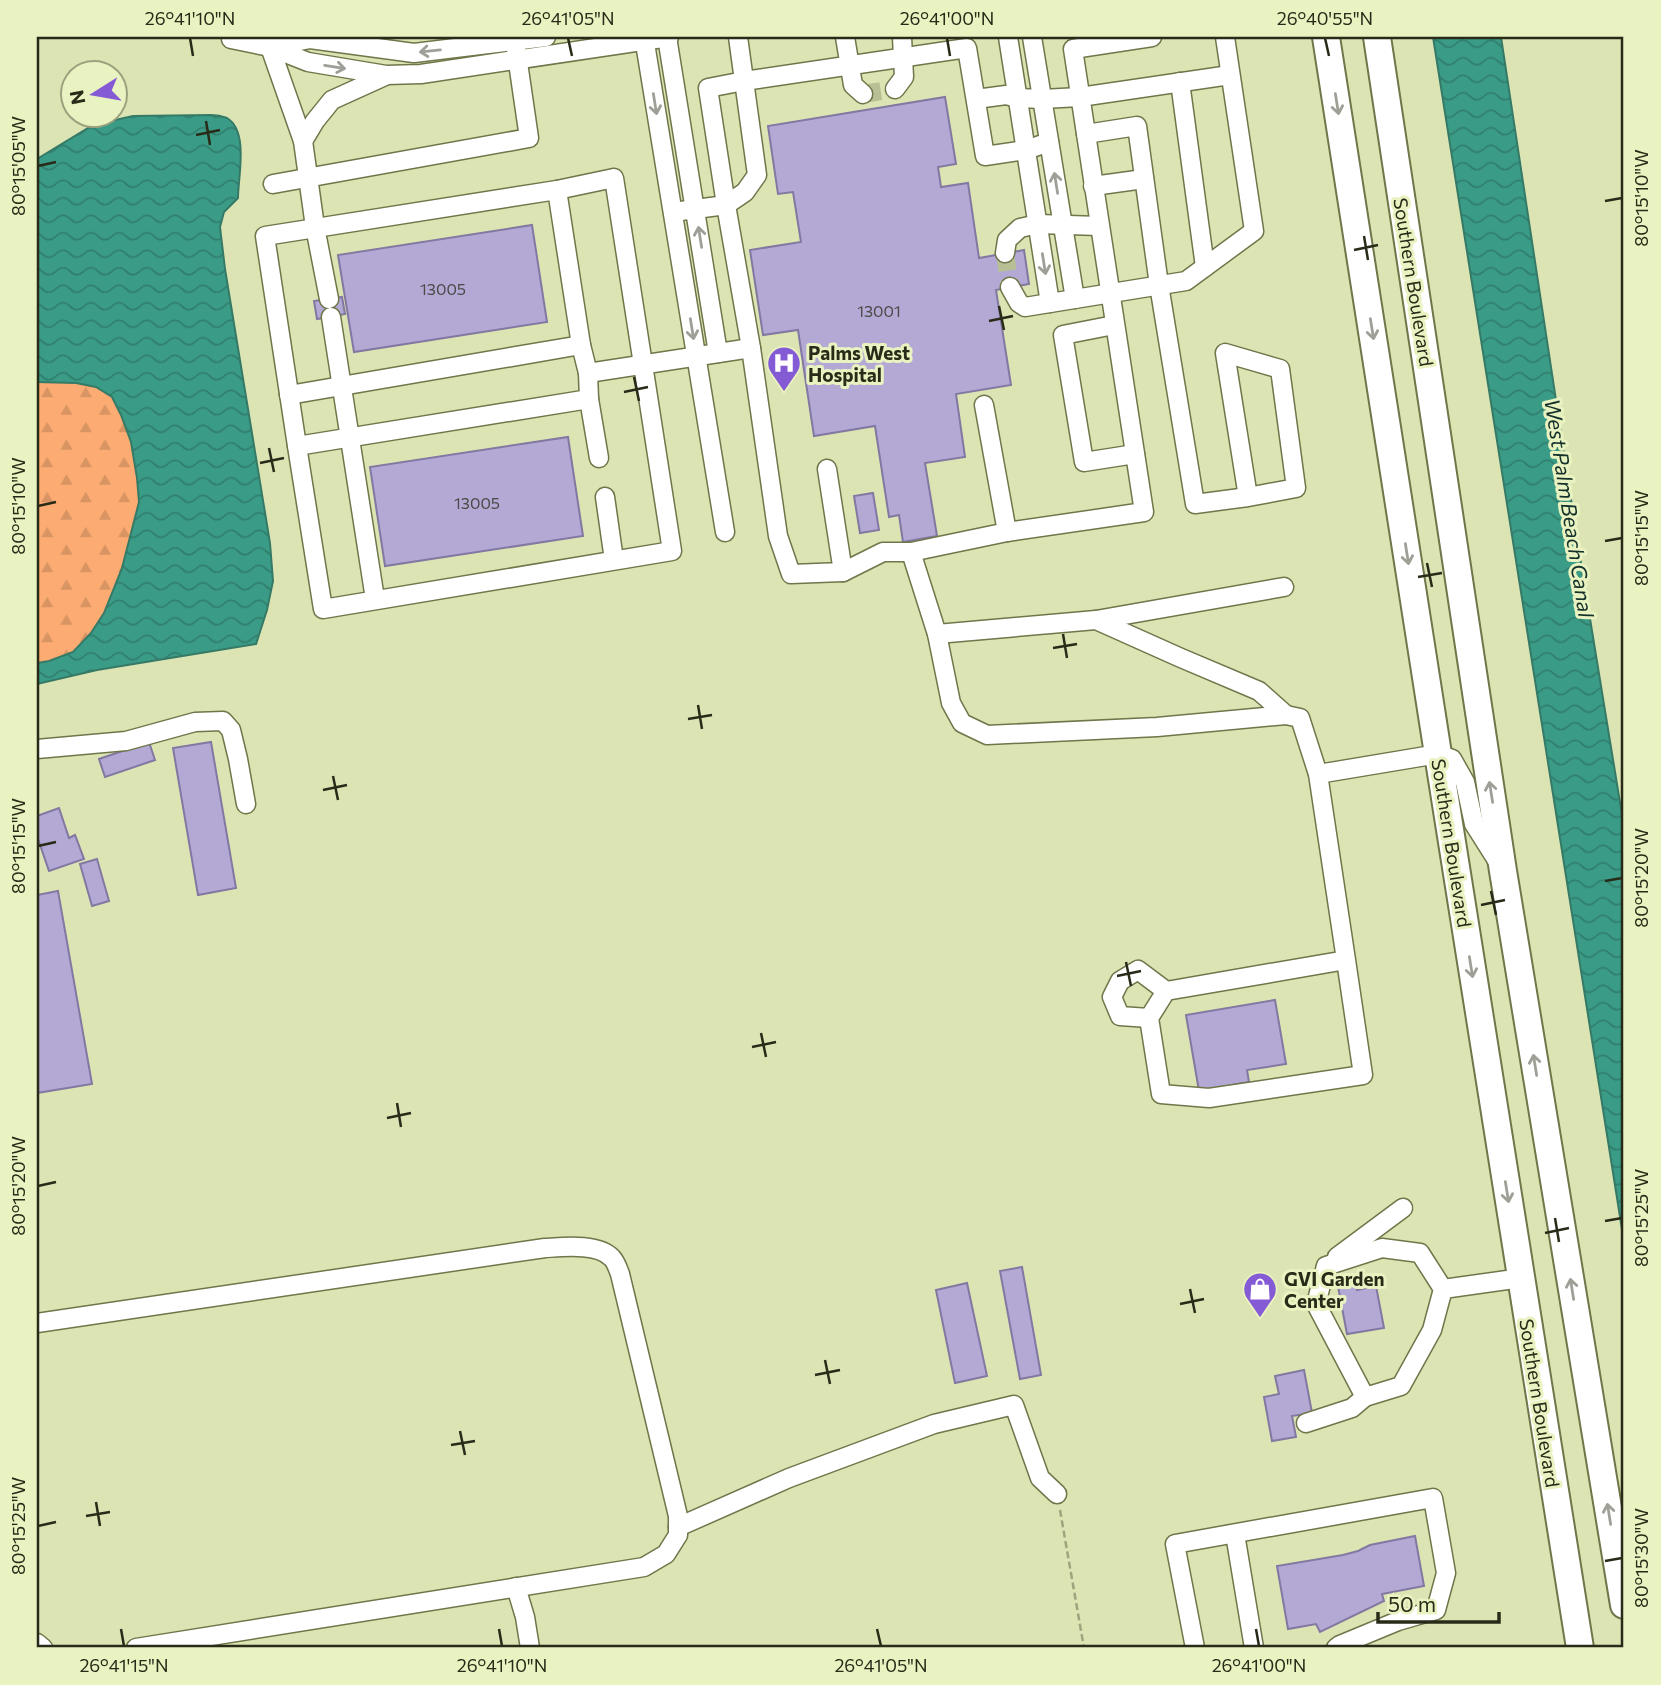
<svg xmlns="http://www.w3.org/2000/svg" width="1661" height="1685" font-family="Commissioner,sans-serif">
  <defs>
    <pattern id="forest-firs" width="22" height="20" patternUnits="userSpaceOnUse" patternTransform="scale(1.75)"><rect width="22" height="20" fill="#fcac72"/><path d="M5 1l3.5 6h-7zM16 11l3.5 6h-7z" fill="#d89462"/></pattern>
    <pattern id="water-waves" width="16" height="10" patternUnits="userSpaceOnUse" patternTransform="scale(1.75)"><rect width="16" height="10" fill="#3a9c87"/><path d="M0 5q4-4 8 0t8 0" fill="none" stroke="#317f6d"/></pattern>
  </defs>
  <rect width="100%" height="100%" fill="#dce4b4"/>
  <polygon fill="url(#forest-firs)" points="37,382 75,383 96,387 112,397 121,415 131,442 137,478 139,502 122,568 104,613 91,633 73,652 49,661 37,663"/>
  <g fill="url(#water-waves)" stroke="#357a66" stroke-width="2">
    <polygon points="1433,37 1501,37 1577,539 1624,827 1624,1242"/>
    <path d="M 211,115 C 216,115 222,116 227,118 C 249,131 238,177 238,198 L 224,212 L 220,227 L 225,269 L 270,543 L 273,581 L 267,610 L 256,644 L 97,670 L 37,684 L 37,663 L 49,661 L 73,652 L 91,633 L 104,613 L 122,568 L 139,502 L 137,478 L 131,442 L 121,415 L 112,397 L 96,387 L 76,383 L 37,382 L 37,159 L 93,125 L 133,116 Z"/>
  </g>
  <g fill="#b4a9d5" stroke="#8278a1" stroke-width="2">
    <polygon points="945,97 956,164 938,167 941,187 968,183 979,258 1024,250 1029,284 996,290 1011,385 956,394 965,457 925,463 937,536 903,542 899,515 889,517 875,426 814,436 798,330 763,335 750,250 801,242 793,192 778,194 768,126"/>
    <polygon points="532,225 547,322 354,352 338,255"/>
    <polygon points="342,297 345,314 317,319 314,301"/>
    <polygon points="568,437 583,536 385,566 370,467"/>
    <polygon points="873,493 879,530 860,533 854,496"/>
    <polygon points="149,742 155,760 105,777 99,759"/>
    <polygon points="211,742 236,888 198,895 173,748"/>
    <polygon points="59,808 69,838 75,835 84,859 49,871 37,836 37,816"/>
    <polygon points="97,859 109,901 92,906 80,864"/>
    <polygon points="58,891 92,1084 37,1093 37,895"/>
    <polygon points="1275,1000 1286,1064 1247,1070 1249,1082 1199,1091 1186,1015"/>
    <polygon points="1022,1267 1041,1375 1020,1379 1000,1271"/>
    <polygon points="1355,1278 1357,1290 1376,1286 1384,1328 1347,1334 1337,1281"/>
    <polygon points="967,1283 987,1376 955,1383 936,1290"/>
    <polygon points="1304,1370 1312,1413 1292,1416 1296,1437 1272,1441 1264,1397 1279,1394 1275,1376"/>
    <polygon points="1415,1536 1424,1586 1382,1594 1384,1601 1320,1632 1316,1624 1288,1629 1277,1566 1343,1555 1358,1551 1370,1545"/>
  </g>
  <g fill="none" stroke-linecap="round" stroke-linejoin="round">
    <g stroke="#b8bf95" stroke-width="18" stroke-dasharray="18 9" stroke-linecap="butt">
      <polyline points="863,94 895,89"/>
      <polyline points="1005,253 1010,287"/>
    </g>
    <g stroke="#6e764a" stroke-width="21">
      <g id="minor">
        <polyline points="644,37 725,532"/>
        <polyline points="667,37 718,353"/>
        <polyline points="738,37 757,175 745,192 726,205 751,348 778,536 791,574 843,572 827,469"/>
        <polyline points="845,37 853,85 863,94"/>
        <polyline points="1008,37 1050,303"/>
        <polyline points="1032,37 1075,299"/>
        <polyline points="231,39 270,47 308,62 386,75 421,74 669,37"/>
        <polyline points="269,40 270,47 303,141 315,227 329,299"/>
        <polyline points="270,47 310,39 414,53 546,37"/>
        <polyline points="1180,82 1205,267"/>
        <polyline points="895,89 904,77 902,37"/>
        <polyline points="976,99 1006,95 1018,98 1042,99 1080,97 1230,75"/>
        <polyline points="1086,134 1137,126 1159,285 1195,504 1248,497 1225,353 1280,369 1296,488 1248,497"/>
        <polyline points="303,141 315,121 332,100 385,76"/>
        <polyline points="273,184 529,138 515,42"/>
        <polyline points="1093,186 1144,179"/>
        <polyline points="673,212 726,205 708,88 744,81 967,48 985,156 1026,150 1049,142"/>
        <polyline points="1005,253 1007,240 1020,228 1038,224 1099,226"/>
        <polyline points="1010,287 1019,303 1025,307 1186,281 1254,231 1225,37"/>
        <polyline points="331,317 375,599"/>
        <polyline points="1114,325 1063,335 1084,462 1135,454"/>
        <polyline points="588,373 751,348"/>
        <polyline points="289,395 581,345 588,373 589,399 297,446 323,609 672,551 614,178 557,190"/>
        <polyline points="589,399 599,458"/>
        <polyline points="297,446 265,236 557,190 581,345"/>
        <polyline points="605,497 614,560"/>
        <polyline points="1007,532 1144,512 1073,49 1152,37"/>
        <polyline points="911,552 937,634 951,703 962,723 987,735 1157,727 1286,715 1300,718 1318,774"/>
        <polyline points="843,572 883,552 911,552 1007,532 984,405"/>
        <polyline points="1096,620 1284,587"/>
        <polyline points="937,634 1096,620 1181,658 1259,691 1286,715"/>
        <polyline points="37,749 126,741 195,722 223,721 231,730 238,759 246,804"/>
        <polyline points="1346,960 1363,1075 1209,1098 1161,1094 1149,1018 1166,991 1346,960 1318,774 1438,754 1452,759 1465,782 1474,824 1498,862"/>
        <polyline points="1149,1018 1120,1016 1112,997 1120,981 1138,970 1166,991"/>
        <polyline points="1337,1257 1403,1208"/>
        <polyline points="1443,1289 1432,1330 1401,1386 1365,1397 1316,1304 1326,1266 1382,1248 1420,1253 1443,1289 1521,1278"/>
        <path d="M 37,1323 L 545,1248 C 563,1247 598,1243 612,1258 C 616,1262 618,1269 620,1274 L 678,1516 L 678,1535 L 666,1554 L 644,1567 L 136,1648"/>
        <polyline points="1306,1423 1352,1408 1365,1397"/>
        <polyline points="678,1527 789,1478 934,1424 1014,1405 1040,1478 1057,1494"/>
        <polyline points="1235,1534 1254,1648"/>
        <polyline points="516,1587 525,1617 530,1648"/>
        <polyline points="37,1643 43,1648"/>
        <polyline points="1195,1648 1175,1544 1433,1498 1446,1573 1436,1610 1398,1621 1340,1645 1336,1648"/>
      </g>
    </g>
    <g stroke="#6e764a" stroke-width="30">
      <g id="highway">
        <polyline points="1326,37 1438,754 1580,1648"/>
        <polyline points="1377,37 1503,871 1624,1605"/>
      </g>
    </g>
    <polyline stroke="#9ea47e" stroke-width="2.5" stroke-dasharray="7 3.5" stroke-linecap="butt" points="1060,1510 1084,1648"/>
    <use href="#minor" stroke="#fff" stroke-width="18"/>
    <use href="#highway" stroke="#fff" stroke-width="26"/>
  </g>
  <defs><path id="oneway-shaft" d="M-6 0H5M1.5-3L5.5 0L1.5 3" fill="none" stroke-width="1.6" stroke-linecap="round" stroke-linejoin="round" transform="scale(1.75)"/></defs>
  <g stroke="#9ea097">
    <use href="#oneway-shaft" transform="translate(430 51) rotate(174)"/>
    <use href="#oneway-shaft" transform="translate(335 67) rotate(9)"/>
    <use href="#oneway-shaft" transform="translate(655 104) rotate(81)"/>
    <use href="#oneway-shaft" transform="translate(1337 104) rotate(81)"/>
    <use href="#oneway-shaft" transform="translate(1056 183) rotate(-99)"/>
    <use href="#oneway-shaft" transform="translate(700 237) rotate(-99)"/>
    <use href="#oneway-shaft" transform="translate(1044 264) rotate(81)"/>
    <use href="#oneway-shaft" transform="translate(692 329) rotate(81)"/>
    <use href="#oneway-shaft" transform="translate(1372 329) rotate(81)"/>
    <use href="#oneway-shaft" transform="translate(1407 554) rotate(81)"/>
    <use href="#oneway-shaft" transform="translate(1491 792) rotate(-99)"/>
    <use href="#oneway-shaft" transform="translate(1471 967) rotate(81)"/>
    <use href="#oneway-shaft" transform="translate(1535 1065) rotate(-99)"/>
    <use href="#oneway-shaft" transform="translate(1507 1192) rotate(81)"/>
    <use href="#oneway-shaft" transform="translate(1572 1289) rotate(-99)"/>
    <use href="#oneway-shaft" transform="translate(1609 1514) rotate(-99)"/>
  </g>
  <path fill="none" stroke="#282b18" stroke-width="2.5" d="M 190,38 L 193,56M 568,38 L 572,56M 947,38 L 950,56M 1325,38 L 1329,56M 206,121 L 210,145M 196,135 L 220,130M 38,166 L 56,162M 1605,201 L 1622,198M 1364,236 L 1368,260M 1354,250 L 1378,245M 999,306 L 1004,330M 989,321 L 1013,316M 634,377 L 639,401M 624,392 L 648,387M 269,448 L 274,472M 260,463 L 284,458M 38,506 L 56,502M 1605,541 L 1622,538M 1427,563 L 1432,587M 1418,577 L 1442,573M 1063,634 L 1067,658M 1053,648 L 1077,644M 698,705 L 702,729M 688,719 L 712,715M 333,776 L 338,800M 323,790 L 347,785M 38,846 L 56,842M 1605,881 L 1622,878M 1491,891 L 1496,915M 1481,905 L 1505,900M 1126,962 L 1131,986M 1117,976 L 1141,971M 761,1033 L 766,1057M 752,1047 L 776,1042M 397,1103 L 401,1127M 387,1118 L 411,1113M 38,1186 L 56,1182M 1555,1218 L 1559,1242M 1605,1221 L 1622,1218M 1545,1233 L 1569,1228M 1190,1289 L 1195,1313M 1180,1304 L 1204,1299M 825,1360 L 830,1384M 815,1375 L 840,1370M 460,1431 L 465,1455M 451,1445 L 475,1441M 96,1502 L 100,1526M 86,1516 L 110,1512M 38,1526 L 56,1522M 1605,1561 L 1622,1558M 121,1629 L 124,1646M 499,1629 L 502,1646M 877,1629 L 881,1646M 1256,1629 L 1259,1646"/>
  <defs>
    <g id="hospital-pin" transform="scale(1.75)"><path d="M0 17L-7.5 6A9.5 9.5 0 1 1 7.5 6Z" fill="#855bd5" stroke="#e9f2c1"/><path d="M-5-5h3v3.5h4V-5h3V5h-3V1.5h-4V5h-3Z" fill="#fff"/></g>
    <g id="shop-pin" transform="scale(1.75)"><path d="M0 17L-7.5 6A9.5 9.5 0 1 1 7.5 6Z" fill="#855bd5" stroke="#e9f2c1"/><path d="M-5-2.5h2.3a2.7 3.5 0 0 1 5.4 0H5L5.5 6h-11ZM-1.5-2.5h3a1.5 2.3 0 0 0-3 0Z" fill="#fff"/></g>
  </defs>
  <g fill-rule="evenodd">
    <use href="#hospital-pin" x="784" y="363"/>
    <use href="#shop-pin" x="1260" y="1289"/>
  </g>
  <g text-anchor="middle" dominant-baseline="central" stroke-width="6" stroke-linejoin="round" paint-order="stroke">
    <g font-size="16" fill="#4b4a47">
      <text x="443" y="288">13005</text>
      <text x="879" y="310">13001</text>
      <text x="477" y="502">13005</text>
    </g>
    <g font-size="19" fill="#282b18" stroke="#e9f2c1">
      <text transform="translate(1414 282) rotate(81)">Southern Boulevard</text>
      <text transform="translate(1452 843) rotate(81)">Southern Boulevard</text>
      <text transform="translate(1540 1403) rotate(81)">Southern Boulevard</text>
    </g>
    <g font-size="19" font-weight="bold" fill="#282b18" stroke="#e9f2c1" text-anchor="start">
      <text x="808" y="352">Palms West<tspan x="808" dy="22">Hospital</tspan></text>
      <text x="1284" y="1278">GVI Garden<tspan x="1284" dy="22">Center</tspan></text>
    </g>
    <g font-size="21" font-style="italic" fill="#13312a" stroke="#e9f2c1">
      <text transform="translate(1570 508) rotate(81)">West Palm Beach Canal</text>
    </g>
  </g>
  <rect width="1661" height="1685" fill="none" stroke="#e9f2c1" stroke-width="77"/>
  <g transform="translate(94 94) rotate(259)"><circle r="33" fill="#e9f2c1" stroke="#9ca27d" stroke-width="2"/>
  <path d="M0-5L12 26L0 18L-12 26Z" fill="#855bd5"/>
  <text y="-10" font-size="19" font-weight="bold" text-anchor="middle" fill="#282b18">N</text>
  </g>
  <path d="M1378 1612v10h121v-10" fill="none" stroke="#282b18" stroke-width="3.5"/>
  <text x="1388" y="1612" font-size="21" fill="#282b18" stroke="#e9f2c1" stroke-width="5" paint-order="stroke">50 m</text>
  <rect x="38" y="38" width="1584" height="1608" fill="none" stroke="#282b18" stroke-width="2.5"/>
  <g font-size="18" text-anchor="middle" fill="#282b18">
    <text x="190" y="25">26°41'10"N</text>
    <text x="568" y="25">26°41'05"N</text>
    <text x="947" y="25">26°41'00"N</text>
    <text x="1325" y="25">26°40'55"N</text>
    <text transform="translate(19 166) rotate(-90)" y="6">80°15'05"W</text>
    <text transform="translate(1642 198) rotate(-90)" y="6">80°15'10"W</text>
    <text transform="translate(19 506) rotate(-90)" y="6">80°15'10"W</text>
    <text transform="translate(1642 538) rotate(-90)" y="6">80°15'15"W</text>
    <text transform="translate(19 846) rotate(-90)" y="6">80°15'15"W</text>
    <text transform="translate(1642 878) rotate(-90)" y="6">80°15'20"W</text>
    <text transform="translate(19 1186) rotate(-90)" y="6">80°15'20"W</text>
    <text transform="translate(1642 1218) rotate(-90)" y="6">80°15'25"W</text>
    <text transform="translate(19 1526) rotate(-90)" y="6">80°15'25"W</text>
    <text transform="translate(1642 1558) rotate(-90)" y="6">80°15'30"W</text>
    <text x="124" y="1672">26°41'15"N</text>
    <text x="502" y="1672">26°41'10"N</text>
    <text x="881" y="1672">26°41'05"N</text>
    <text x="1259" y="1672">26°41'00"N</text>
  </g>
</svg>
